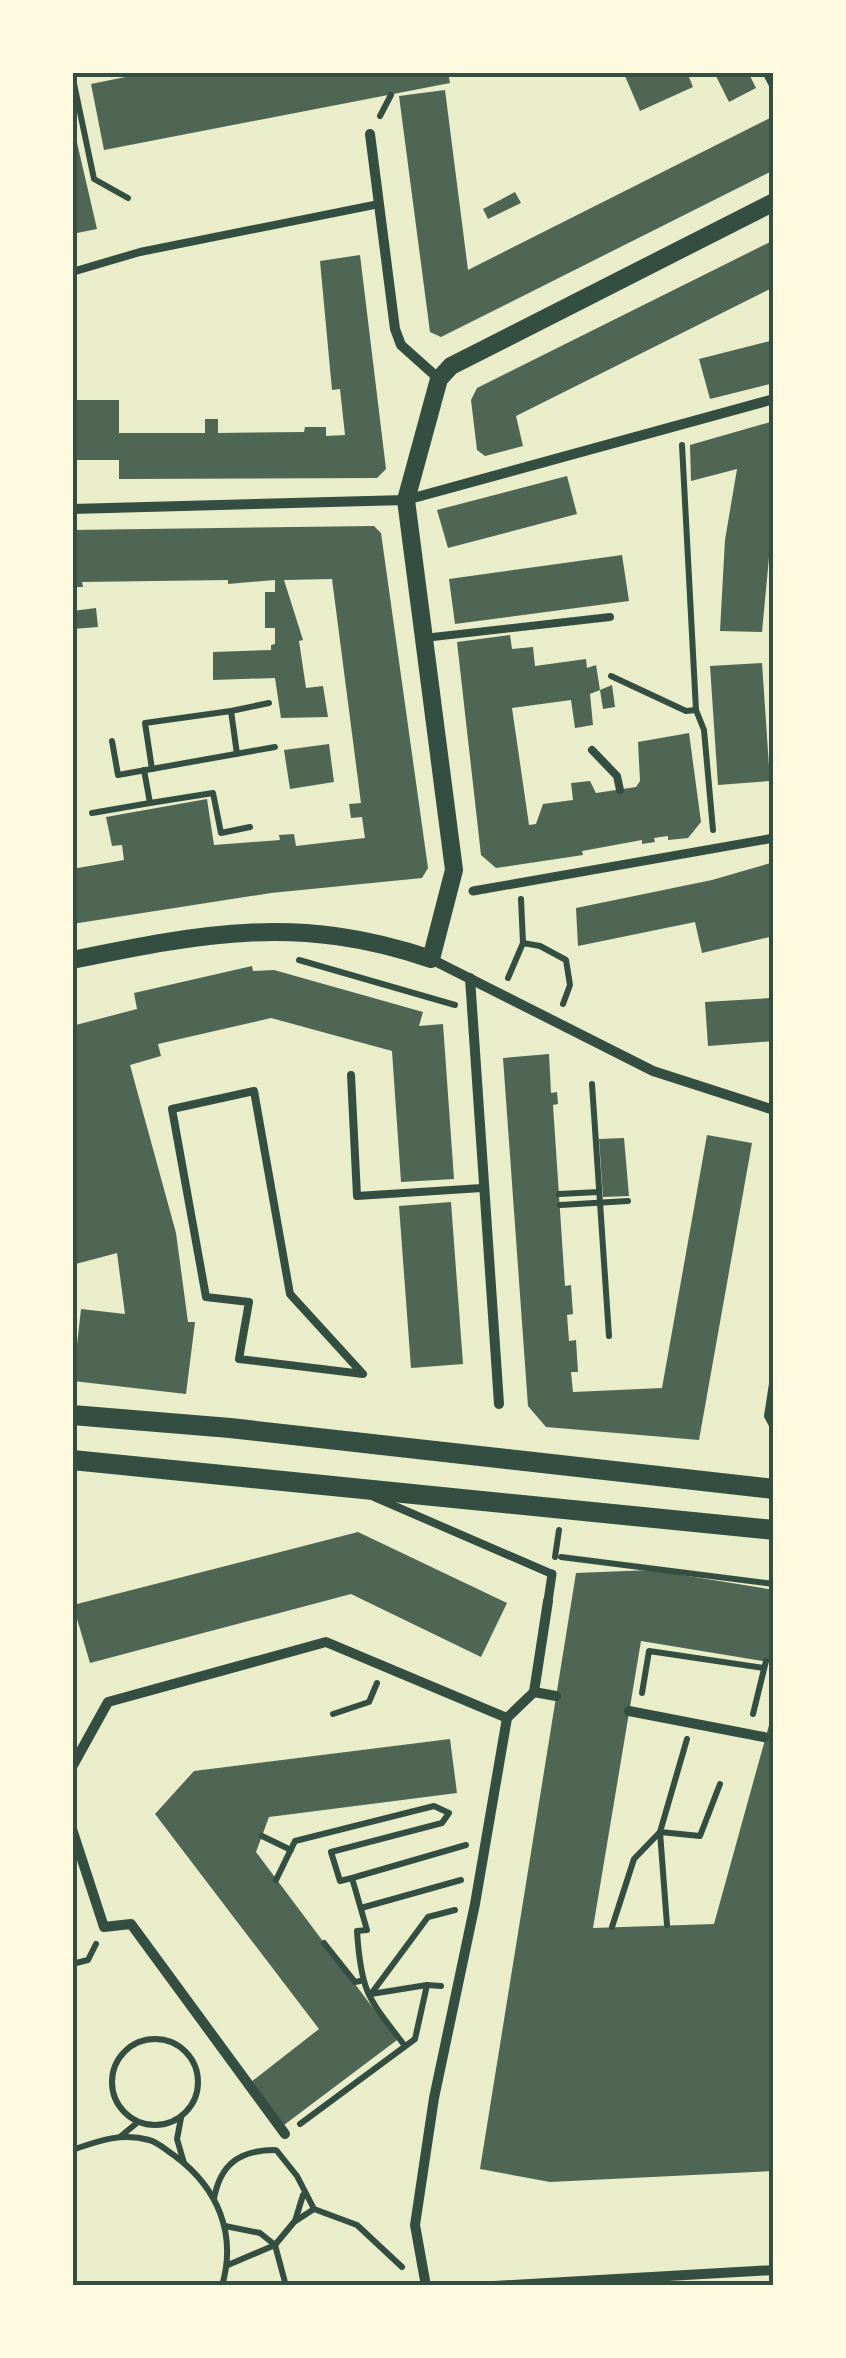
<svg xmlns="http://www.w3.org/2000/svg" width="846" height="2358" font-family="'Exo 2',sans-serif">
  <rect width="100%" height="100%" fill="#e9edc9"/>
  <g fill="#4f6655">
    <polygon points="150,72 448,72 450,83 104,150 91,84"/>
    <polygon points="633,72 687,72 693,87 640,111 625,76"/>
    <polygon points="714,72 748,72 756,88 729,102"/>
    <polygon points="445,90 468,270 774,116 774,170 441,337 430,332 399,96"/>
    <polygon points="72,121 97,229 72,234"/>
    <polygon points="515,192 521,203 488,219 483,209"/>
    <polygon points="774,240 774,287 516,416 523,446 485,456 477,450 471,400 477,388"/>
    <polygon points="360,255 386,469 377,478 119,479 119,460 72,460 72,400 119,400 119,433 205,433 205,419 218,419 218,433 304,432 305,427 326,427 326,436 345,435 340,389 332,390 320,261"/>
    <polygon points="774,340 774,383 710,399 699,359"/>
    <polygon points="774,421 774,504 762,632 720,631 725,540 737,469 691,481 690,445"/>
    <polygon points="567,476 577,514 448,548 437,510"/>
    <polygon points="374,526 381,533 428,868 422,878 271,893 72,924 72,869 124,860 122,845 112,846 106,817 207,799 214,845 280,840 279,835 294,834 296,846 365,838 362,817 351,818 349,804 361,803 332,579 284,580 303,640 299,641 306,688 323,686 328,717 281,718 275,678 213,680 213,652 271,650 271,645 275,644 275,628 265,628 265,592 275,592 275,580 228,584 228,580 82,582 83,587 72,587 72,530"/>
    <polygon points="622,555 629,601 455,624 449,579"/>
    <polygon points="96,608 98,627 72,629 72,611"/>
    <polygon points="510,635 512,649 533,647 535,666 586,659 587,668 596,665 600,690 612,685 615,707 603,709 600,690 590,694 593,725 575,728 571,700 512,708 529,825 536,824 543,804 573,800 571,783 590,781 596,793 636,787 640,781 638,742 689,733 701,822 688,838 668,840 668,836 654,838 655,842 642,844 642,840 582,851 583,855 496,868 481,855 457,642"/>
    <polygon points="762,663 770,781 718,785 710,666"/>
    <polygon points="329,744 334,782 290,789 284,750"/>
    <polygon points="774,862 774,936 702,953 695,922 578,946 576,908 712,880"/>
    <polygon points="252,966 253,971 274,970 423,1012 419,1026 443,1024 454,1179 401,1182 392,1051 271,1018 158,1044 161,1056 130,1065 176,1233 188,1322 195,1322 186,1394 73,1381 81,1309 125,1314 117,1253 72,1265 72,1026 137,1009 134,993"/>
    <polygon points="771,998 774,1041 708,1046 705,1002"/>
    <polygon points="549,1054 551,1093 557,1092 558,1104 553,1105 565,1286 571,1285 573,1314 567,1315 569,1341 576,1340 578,1372 571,1372 573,1392 662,1388 707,1135 752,1143 699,1440 546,1427 528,1406 503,1058"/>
    <polygon points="624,1138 629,1196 603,1197 599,1139"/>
    <polygon points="451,1202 463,1364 411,1368 399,1206"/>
    <polygon points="358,1532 507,1603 481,1657 351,1594 90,1663 73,1605"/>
    <polygon points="651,1570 774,1590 774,1663 641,1641 593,1928 714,1924 774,1707 774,2171 550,2182 480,2169 576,1573"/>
    <polygon points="450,1739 457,1793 269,1817 256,1852 397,2040 284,2125 251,2082 319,2029 155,1814 194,1771"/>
  </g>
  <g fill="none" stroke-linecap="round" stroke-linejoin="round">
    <g stroke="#344e41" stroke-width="6">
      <polyline points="765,72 774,89"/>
      <polyline points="72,74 94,179 128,198"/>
      <polyline points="380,116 391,95"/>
      <polyline points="682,445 696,710 704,730 713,830"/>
      <polyline points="611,676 686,711 696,710"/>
      <polyline points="231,711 269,703"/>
      <polyline points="112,741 118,775 275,747"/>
      <polyline points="152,769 145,723 231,711 237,754"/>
      <polyline points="150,803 213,793 221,833 250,827"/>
      <polyline points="92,813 150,803 144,770"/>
      <polyline points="523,943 540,946 566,960 570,985 563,1004"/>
      <polyline points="299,960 455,1005"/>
      <polyline points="508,978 523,943 521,899"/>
      <polyline points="592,1084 609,1336"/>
      <polyline points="559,1194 599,1192"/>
      <polyline points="560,1205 628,1201"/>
      <polyline points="774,1371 767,1416 774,1429"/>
      <polyline points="555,1557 559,1530"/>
      <polyline points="561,1557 774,1584"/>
      <polyline points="642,1693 649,1651 764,1668"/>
      <polyline points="333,1714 369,1702 377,1683"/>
      <polyline points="753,1714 766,1661"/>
      <polyline points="262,1836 291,1850"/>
      <polyline points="276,1880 295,1841 434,1806 449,1813 442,1823 331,1852 340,1881 352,1878"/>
      <polyline points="361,1908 461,1880"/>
      <polyline points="667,1925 660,1832 687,1739"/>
      <polyline points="612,1927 634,1859 660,1832 700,1836 720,1784"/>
      <polyline points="324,1943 355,1982 360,1981"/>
      <polyline points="72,1964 88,1960 96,1944"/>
      <polyline points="371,1994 428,1917 455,1910"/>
      <polyline points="371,1994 427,1985"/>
      <circle cx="155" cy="2082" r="43"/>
      <path d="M 405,2046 C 368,1998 361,1993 357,1931 L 367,1930 L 352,1878 L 466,1845"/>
      <polyline points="181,2118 177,2139 184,2163"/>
      <polyline points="300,2124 415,2039 427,1985 441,1986"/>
      <polyline points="121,2136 138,2122"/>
      <path d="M 72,2150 C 98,2141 122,2132 149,2140 C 158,2142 167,2151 175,2156 C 218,2188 237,2234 222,2286"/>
      <polyline points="277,2151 297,2176 314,2209 357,2225 402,2267"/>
      <path d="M 214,2199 C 220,2164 240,2150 275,2150"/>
      <polyline points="295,2221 303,2195"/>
      <polyline points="225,2226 260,2233 275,2245 294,2222 314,2209"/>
      <polyline points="228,2265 275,2245 286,2286"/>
    </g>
    <g stroke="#344e41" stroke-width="8">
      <polyline points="72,272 140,252 379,204"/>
      <polyline points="424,638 610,617"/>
      <polyline points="592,750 617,776 620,790"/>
      <polyline points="351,1075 357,1196 482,1188"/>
      <polygon points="254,1091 290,1294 363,1374 239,1359 249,1302 206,1297 172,1109"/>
      <polyline points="374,1497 552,1574"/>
    </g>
    <g stroke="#344e41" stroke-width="9">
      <polyline points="473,891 774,838"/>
      <polyline points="548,1601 552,1574"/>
    </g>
    <g stroke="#344e41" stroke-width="10">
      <polyline points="370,134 395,329 401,345 439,379"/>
      <polyline points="72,509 406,500 774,399"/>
      <polyline points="774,621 774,702"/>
      <polyline points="431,959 653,1071 774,1110"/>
      <polyline points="470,978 499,1404"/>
      <polyline points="534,1692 556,1696"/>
      <polyline points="629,1711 764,1737"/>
      <polyline points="72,1767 108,1702 326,1642 507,1718"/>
      <polyline points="72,1829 104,1927 131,1924 285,2134"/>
      <polyline points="426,2286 415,2225 434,2098 475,1904 507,1718 534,1692 548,1601"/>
      <polyline points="494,2286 774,2270"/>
    </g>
    <path stroke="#344e41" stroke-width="18" d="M 72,960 C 205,933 299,914 431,959 L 454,870 L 406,500 L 439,379 L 451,366 L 774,202"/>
    <g stroke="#344e41" stroke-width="20">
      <polyline points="72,1415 230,1428 774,1489"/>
      <polyline points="72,1460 774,1530"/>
    </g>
  </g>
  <rect width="846" height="2358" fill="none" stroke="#fefae0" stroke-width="150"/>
  <rect x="75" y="75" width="696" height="2208" fill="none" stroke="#344e41" stroke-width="4"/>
</svg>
